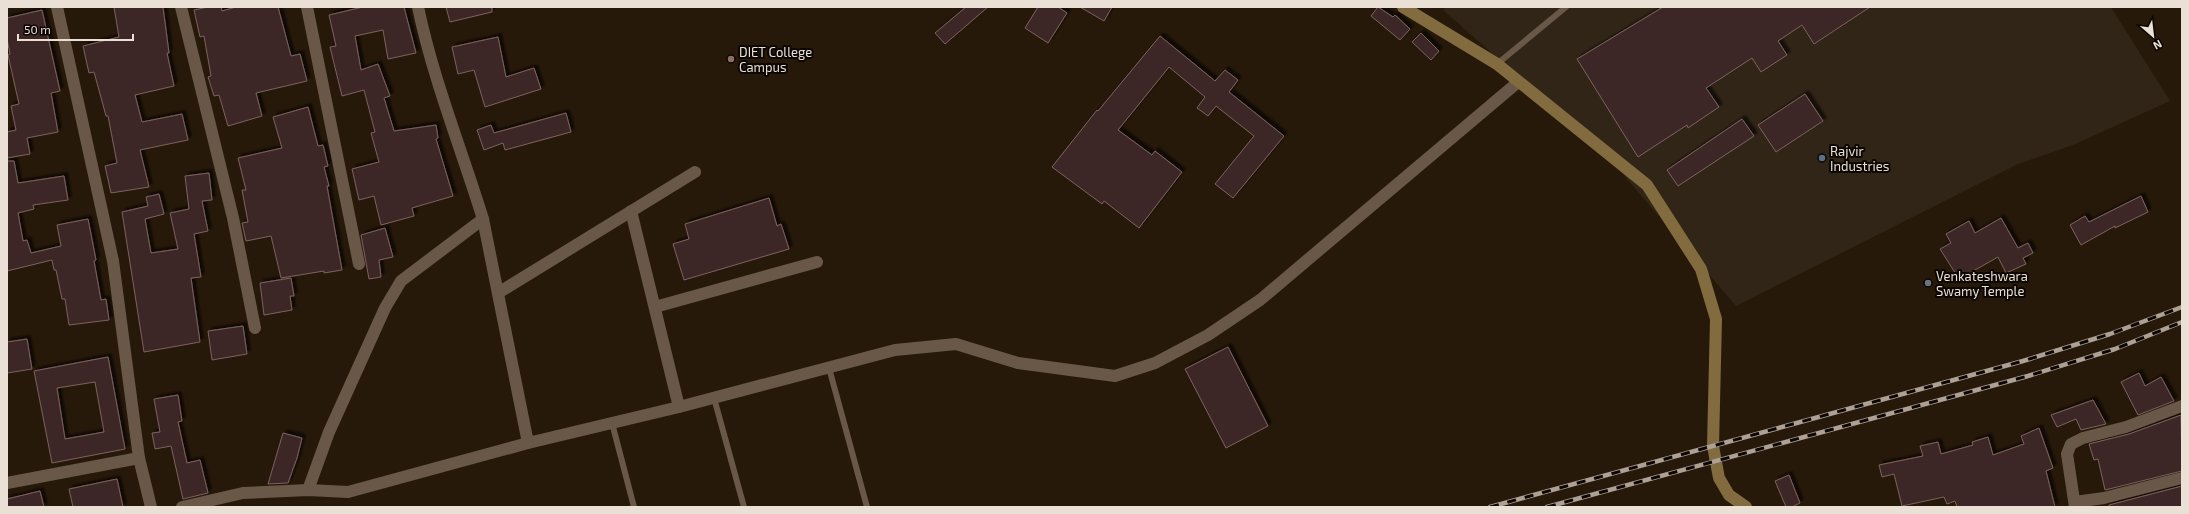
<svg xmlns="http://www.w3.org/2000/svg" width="2189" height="514" font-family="'Exo 2',sans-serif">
  <defs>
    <filter id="shadow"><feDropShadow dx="3.5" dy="-3.5" stdDeviation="1" flood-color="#0009"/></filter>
  </defs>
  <rect width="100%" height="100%" fill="#27190a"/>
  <polygon fill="#312517" points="1446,7 2111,7 2170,101 2073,145 2018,164 1736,306 1603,151 1443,10"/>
  <g fill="#3e2825" stroke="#7c625f" fill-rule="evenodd" filter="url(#shadow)">
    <polygon points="114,7 163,7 169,53 167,53 174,86 135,95 142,122 182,114 188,140 140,150 149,187 111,193 105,166 117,163 108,116 106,116 94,72 89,73 83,46 119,37"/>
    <polygon points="208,7 221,7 222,11 236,7 278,7 291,56 300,54 307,81 256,93 262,116 228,126 219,95 214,96 208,77 211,76 204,36 200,37 194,10"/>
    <polygon points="363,7 404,7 416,53 388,59 383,30 355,36 361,70 378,64 390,96 384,98 394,131 436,125 438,138 436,139 453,196 412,208 414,216 381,225 374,196 359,200 352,169 379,162 371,133 375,132 364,90 342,96 330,47 336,46 329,15"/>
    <polygon points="446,7 492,7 492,12 450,22"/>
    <polygon points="966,7 988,7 945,44 935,33"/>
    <polygon points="1038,7 1058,7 1067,13 1048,43 1025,28"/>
    <polygon points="1080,7 1112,7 1104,21"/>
    <polygon points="1378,7 1393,17 1395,15 1410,29 1400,40 1371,16"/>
    <polygon points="1663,7 1870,7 1814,44 1802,25 1778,41 1787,55 1761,72 1752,58 1706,88 1719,107 1688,128 1687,125 1638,157 1577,59"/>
    <polygon points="42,10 60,91 51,93 58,132 27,138 30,154 7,158 7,132 16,130 11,106 19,104 8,55 10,54 7,39 7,18"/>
    <polygon points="1421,33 1439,51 1431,60 1412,42"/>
    <polygon points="1160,36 1215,81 1225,70 1238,80 1229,92 1284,136 1233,198 1215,184 1254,136 1216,106 1208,116 1197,108 1205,97 1169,67 1118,130 1152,155 1155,151 1182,172 1139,228 1104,201 1102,204 1052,167 1097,110 1098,111"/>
    <polygon points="498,37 506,77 534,68 541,89 485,107 474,70 458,74 452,47"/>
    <polygon points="1805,94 1823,121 1776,152 1758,125"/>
    <polygon points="308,107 318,146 323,145 328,166 324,167 329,186 327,186 342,270 324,273 324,271 281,278 271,236 246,241 242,223 248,222 242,190 246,190 238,158 282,148 273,117"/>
    <polygon points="566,113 571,132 505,150 503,143 484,150 477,130 491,125 494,133"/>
    <polygon points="1742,119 1754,136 1678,186 1667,170"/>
    <polygon points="7,161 14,161 18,183 64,176 68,200 33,205 34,209 18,213 23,241 27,240 31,253 61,246 57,225 88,219 96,260 94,261 101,300 106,299 109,320 69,325 65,299 62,299 56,270 54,270 52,260 7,271"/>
    <polygon points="209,173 212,200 202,201 208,231 194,234 201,277 191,278 200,342 144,352 122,212 148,206 146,197 159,194 164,214 145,219 151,253 178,249 170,213 189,209 185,176"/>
    <polygon points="2141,196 2148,212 2115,228 2115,226 2081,245 2070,225 2085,216 2089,222"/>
    <polygon points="769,198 777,226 781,224 789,249 684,280 673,244 689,239 685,224"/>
    <polygon points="2001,218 2018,248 2028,243 2033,253 2023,258 2026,264 2006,273 1998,257 1959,279 1940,249 1951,243 1946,234 1969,221 1975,233"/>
    <polygon points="385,228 393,257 379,260 381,277 369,279 361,235"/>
    <polygon points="291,278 294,296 290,296 292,310 264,315 260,283"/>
    <polygon points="243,326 247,354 212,360 208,331"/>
    <polygon points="27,339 32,369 7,373 7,342"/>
    <polygon points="1228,347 1268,426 1226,448 1185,369"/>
    <path d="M 108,357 L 125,449 L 52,463 L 34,371 ZM 95,382 L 104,432 L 65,439 L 57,388 Z"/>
    <polygon points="2139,373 2145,386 2161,377 2174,401 2138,415 2121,382"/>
    <polygon points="178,395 182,421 178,422 187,463 200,460 208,493 183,499 171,446 155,449 152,433 160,432 154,399"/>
    <polygon points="2093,400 2106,424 2081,430 2076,419 2057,427 2051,415"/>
    <polygon points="2181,415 2182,471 2105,490 2098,459 2094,460 2089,444 2129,434"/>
    <polygon points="2039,428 2053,468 2046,471 2055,507 1957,507 1955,501 1947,504 1944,497 1902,506 1894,474 1882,477 1879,465 1923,456 1920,446 1938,442 1941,454 1973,445 1972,442 1988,437 1993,455 2024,444 2021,436"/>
    <polygon points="283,433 302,438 297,458 288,483 268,484"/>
    <polygon points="1789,475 1800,503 1792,507 1786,507 1775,481"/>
    <polygon points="117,479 123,507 73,507 69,489"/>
    <polygon points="2182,486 2182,507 2109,507 2109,505"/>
    <polygon points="40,491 44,507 7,507 7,499"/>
  </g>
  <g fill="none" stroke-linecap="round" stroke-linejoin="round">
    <g stroke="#695847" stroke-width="6">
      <polyline points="1497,64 1566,7"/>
      <polyline points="829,368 867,507"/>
      <polyline points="714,398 744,507"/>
      <polyline points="612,423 634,507"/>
    </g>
    <g stroke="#695847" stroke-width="12">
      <polyline points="181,7 233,218 255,328"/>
      <polyline points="307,7 359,264"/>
      <polyline points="631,211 679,407"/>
      <polyline points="483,219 528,443 679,407 895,350 956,344 1018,363 1115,376 1155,363 1208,335 1260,300 1517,83"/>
      <polyline points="498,293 695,172"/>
      <polyline points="655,307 817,262"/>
      <polyline points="139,458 151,507"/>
      <polyline points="7,483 139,458 113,261 57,7"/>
      <path d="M 308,490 L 329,432 L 385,308 L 401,281 L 483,219 C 461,148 433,79 418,7"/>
      <polyline points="2075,502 2104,498 2182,478"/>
      <polyline points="182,507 243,493 308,490 348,492 528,443"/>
      <polyline points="2075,507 2067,454 2071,444 2083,438 2126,427 2182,406"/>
    </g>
    <polyline stroke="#826b3e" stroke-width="12" points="1403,7 1497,64 1647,185 1701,269 1716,319 1713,446 1719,478 1729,495 1746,507"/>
    <g stroke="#ada196" stroke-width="4.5">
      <g id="rail">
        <polyline points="1490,507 2023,361 2110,334 2182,307"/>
        <polyline points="1547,507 2028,376 2115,349 2182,322"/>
      </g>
    </g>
    <use href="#rail" stroke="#0b0602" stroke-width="3" stroke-dasharray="9" stroke-linecap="butt"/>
  </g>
  <circle fill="#8d6e63" stroke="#0b0602" stroke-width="1.5" cx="731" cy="59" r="4"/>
  <circle fill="#5c6f8a" stroke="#0b0602" stroke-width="1.5" cx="1822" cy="158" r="4"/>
  <circle fill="#6b7280" stroke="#0b0602" stroke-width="1.5" cx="1928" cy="283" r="4"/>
  <g text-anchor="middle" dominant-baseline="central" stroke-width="4" stroke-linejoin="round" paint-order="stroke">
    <g font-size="13" fill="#eae0d6" stroke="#0b0602" text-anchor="start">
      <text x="739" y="52">DIET College<tspan x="739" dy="15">Campus</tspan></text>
      <text x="1830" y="151">Rajvir<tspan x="1830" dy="15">Industries</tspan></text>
      <text x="1936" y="276">Venkateshwara<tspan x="1936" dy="15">Swamy Temple</tspan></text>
    </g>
  </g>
  <rect width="2189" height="514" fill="none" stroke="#eae0d6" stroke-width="16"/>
  <g transform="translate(2153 36) rotate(152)" stroke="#0b0602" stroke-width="3" paint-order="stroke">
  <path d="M0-3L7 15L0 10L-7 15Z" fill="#eae0d6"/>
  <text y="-6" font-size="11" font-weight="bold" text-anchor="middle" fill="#eae0d6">N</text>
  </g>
  <path d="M18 34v6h115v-6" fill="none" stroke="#eae0d6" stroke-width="2"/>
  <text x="24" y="34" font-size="12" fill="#eae0d6" stroke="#0b0602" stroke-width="3" paint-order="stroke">50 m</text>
</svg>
